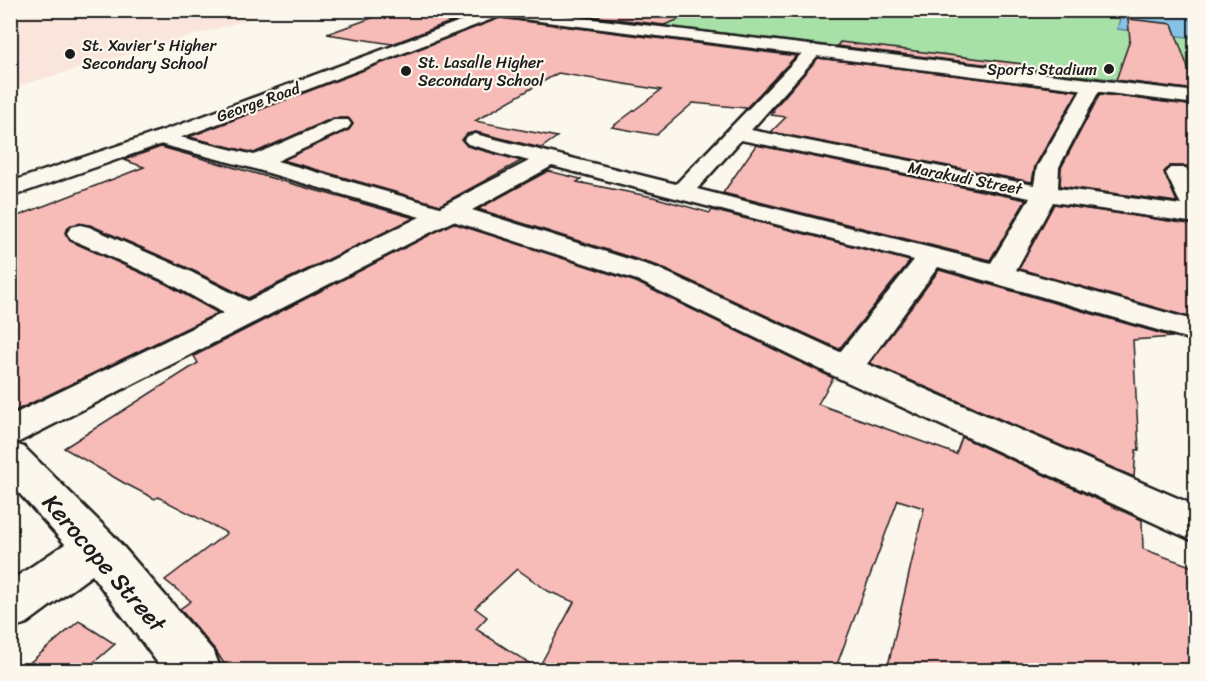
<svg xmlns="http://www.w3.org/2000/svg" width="1206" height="681" font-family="Sriracha,sans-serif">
  <rect width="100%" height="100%" fill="#fbf7ec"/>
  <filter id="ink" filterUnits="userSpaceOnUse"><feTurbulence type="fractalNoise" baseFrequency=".0167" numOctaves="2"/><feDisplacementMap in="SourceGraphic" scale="12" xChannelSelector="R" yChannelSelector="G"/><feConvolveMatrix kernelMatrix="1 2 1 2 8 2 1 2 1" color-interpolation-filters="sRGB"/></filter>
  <g filter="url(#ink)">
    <polygon fill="#fae5dc" points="50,10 279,10 279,11 11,88 11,19"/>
    <polygon fill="#a7e1a7" stroke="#627e62" stroke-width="1.5" points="537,11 1184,11 1195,12 1195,89"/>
    <polygon fill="#86c2e6" stroke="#5c8095" stroke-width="1.5" points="1181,10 1195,13 1195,38 1117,29 1121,16 1083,11"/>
    <g fill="#f7bbb8" stroke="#1c1c1c" stroke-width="1.5" fill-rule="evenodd">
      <polygon points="394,10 482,10 392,44 327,34"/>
      <polygon points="543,10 696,10 696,13 664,25"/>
      <polygon points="500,18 796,56 746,108 693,103 656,135 612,127 661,90 558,73 475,121 557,137 541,148 476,132 467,134 462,140 467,146 521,161 440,205 283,160 349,130 353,124 348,118 333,118 254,153 189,137"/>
      <polygon points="1128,19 1172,24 1196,90 1116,80 1130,40"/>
      <polygon points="840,42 1023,64 1023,69 837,46"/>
      <polygon points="818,58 1078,91 1035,166 1032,182 771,132 786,117 771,115 774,112 771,112"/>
      <polygon points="1100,94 1196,106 1196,180 1186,166 1170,166 1164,172 1177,202 1060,186 1061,168"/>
      <polygon points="756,145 1026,200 990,260 723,193"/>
      <polygon points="161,147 414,218 248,298 188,268 90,225 71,225 65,232 70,241 166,284 218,313 15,411 10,407 10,219 144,167 124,160"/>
      <polygon points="548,171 581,179 577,182 653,197 710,213 712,210 910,261 839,349 658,266 478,209"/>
      <polygon points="1054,204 1196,225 1196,319 1019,269"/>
      <path d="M 453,223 L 636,282 L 833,378 L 818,404 L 956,454 L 962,437 L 1142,520 L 1143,549 L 1196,568 L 1196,670 L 887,670 L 924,508 L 898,500 L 835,670 L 228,670 L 216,651 L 180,609 L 191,601 L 165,580 L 227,533 L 158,497 L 155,499 L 124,483 L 64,448 L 198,363 L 194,356 ZM 517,569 L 548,591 L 574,602 L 538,669 L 476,629 L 487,617 L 475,608 Z"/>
      <polygon points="939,270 1173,337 1133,340 1139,450 1136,450 1134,477 870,363"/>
      <polygon points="79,621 115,644 85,670 21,670"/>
    </g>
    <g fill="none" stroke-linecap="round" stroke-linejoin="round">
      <g stroke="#1c1c1c" stroke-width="5">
        <path id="minor" d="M 814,45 L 820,47 L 822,50 L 820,53 L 751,130 L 1034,185 L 1037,167 L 1084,85 L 1093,80 L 1102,85 L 1059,167 L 1058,188 L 1181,205 L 1166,173 L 1170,168 L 1186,168 L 1196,185 L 1196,223 L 1053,202 L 1016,270 L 1196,321 L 1196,341 L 938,267 L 867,364 L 1196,506 L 1196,542 L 834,376 L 637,280 L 453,221 L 15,444 L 24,447 L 112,534 L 214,652 L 221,670 L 163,670 L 92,575 L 27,623 L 10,629 L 10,581 L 65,544 L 10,483 L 10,416 L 223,313 L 167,282 L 71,239 L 67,233 L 71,227 L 80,225 L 89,227 L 187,270 L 248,301 L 420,217 L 248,167 L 152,142 L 148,138 L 152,134 L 159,132 L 254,155 L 334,120 L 348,120 L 351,124 L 348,128 L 277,161 L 440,207 L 529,161 L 468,144 L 464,140 L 468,136 L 475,134 L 676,184 L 808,47 ZM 741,140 L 1030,198 L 991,263 L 697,189 ZM 552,166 L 914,260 L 840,352 L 657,268 L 472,210 Z"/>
      </g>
      <g stroke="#1c1c1c" stroke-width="5">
        <polygon id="secondary" points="490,10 520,10 1196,92 1196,104 500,16 196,132 10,197 10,182 182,124"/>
      </g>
      <use href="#minor" fill="#fbf7ec" fill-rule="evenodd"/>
      <use href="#secondary" fill="#fbf7ec" fill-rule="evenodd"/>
    </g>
  </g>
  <g fill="#1c1c1c" stroke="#fbf7ec" stroke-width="2">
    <circle cx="70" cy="54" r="6"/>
    <circle cx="1109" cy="69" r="6"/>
    <circle cx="406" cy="71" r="6"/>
  </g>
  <g text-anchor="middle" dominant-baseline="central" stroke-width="4.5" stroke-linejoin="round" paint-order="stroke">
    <g font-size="16" fill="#1c1c1c" stroke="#fbf7ec" text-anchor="start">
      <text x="82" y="45">St. Xavier's Higher<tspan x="82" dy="18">Secondary School</tspan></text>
      <text x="418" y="62">St. Lasalle Higher<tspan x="418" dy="18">Secondary School</tspan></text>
      <text x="1097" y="69" text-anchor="end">Sports Stadium</text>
    </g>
    <g font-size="16" fill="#1c1c1c" stroke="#fbf7ec">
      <text transform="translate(258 102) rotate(-20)">George Road</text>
      <text transform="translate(965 178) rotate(11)">Marakudi Street</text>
    </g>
    <g font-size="24" fill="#1c1c1c" stroke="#fbf7ec">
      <text transform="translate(104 563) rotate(49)">Kerocope Street</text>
    </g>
  </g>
  <rect width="1206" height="681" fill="none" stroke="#fbf7ec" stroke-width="36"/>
  <rect x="18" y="18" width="1170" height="645" fill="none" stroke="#1c1c1c" stroke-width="2" filter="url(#ink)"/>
</svg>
